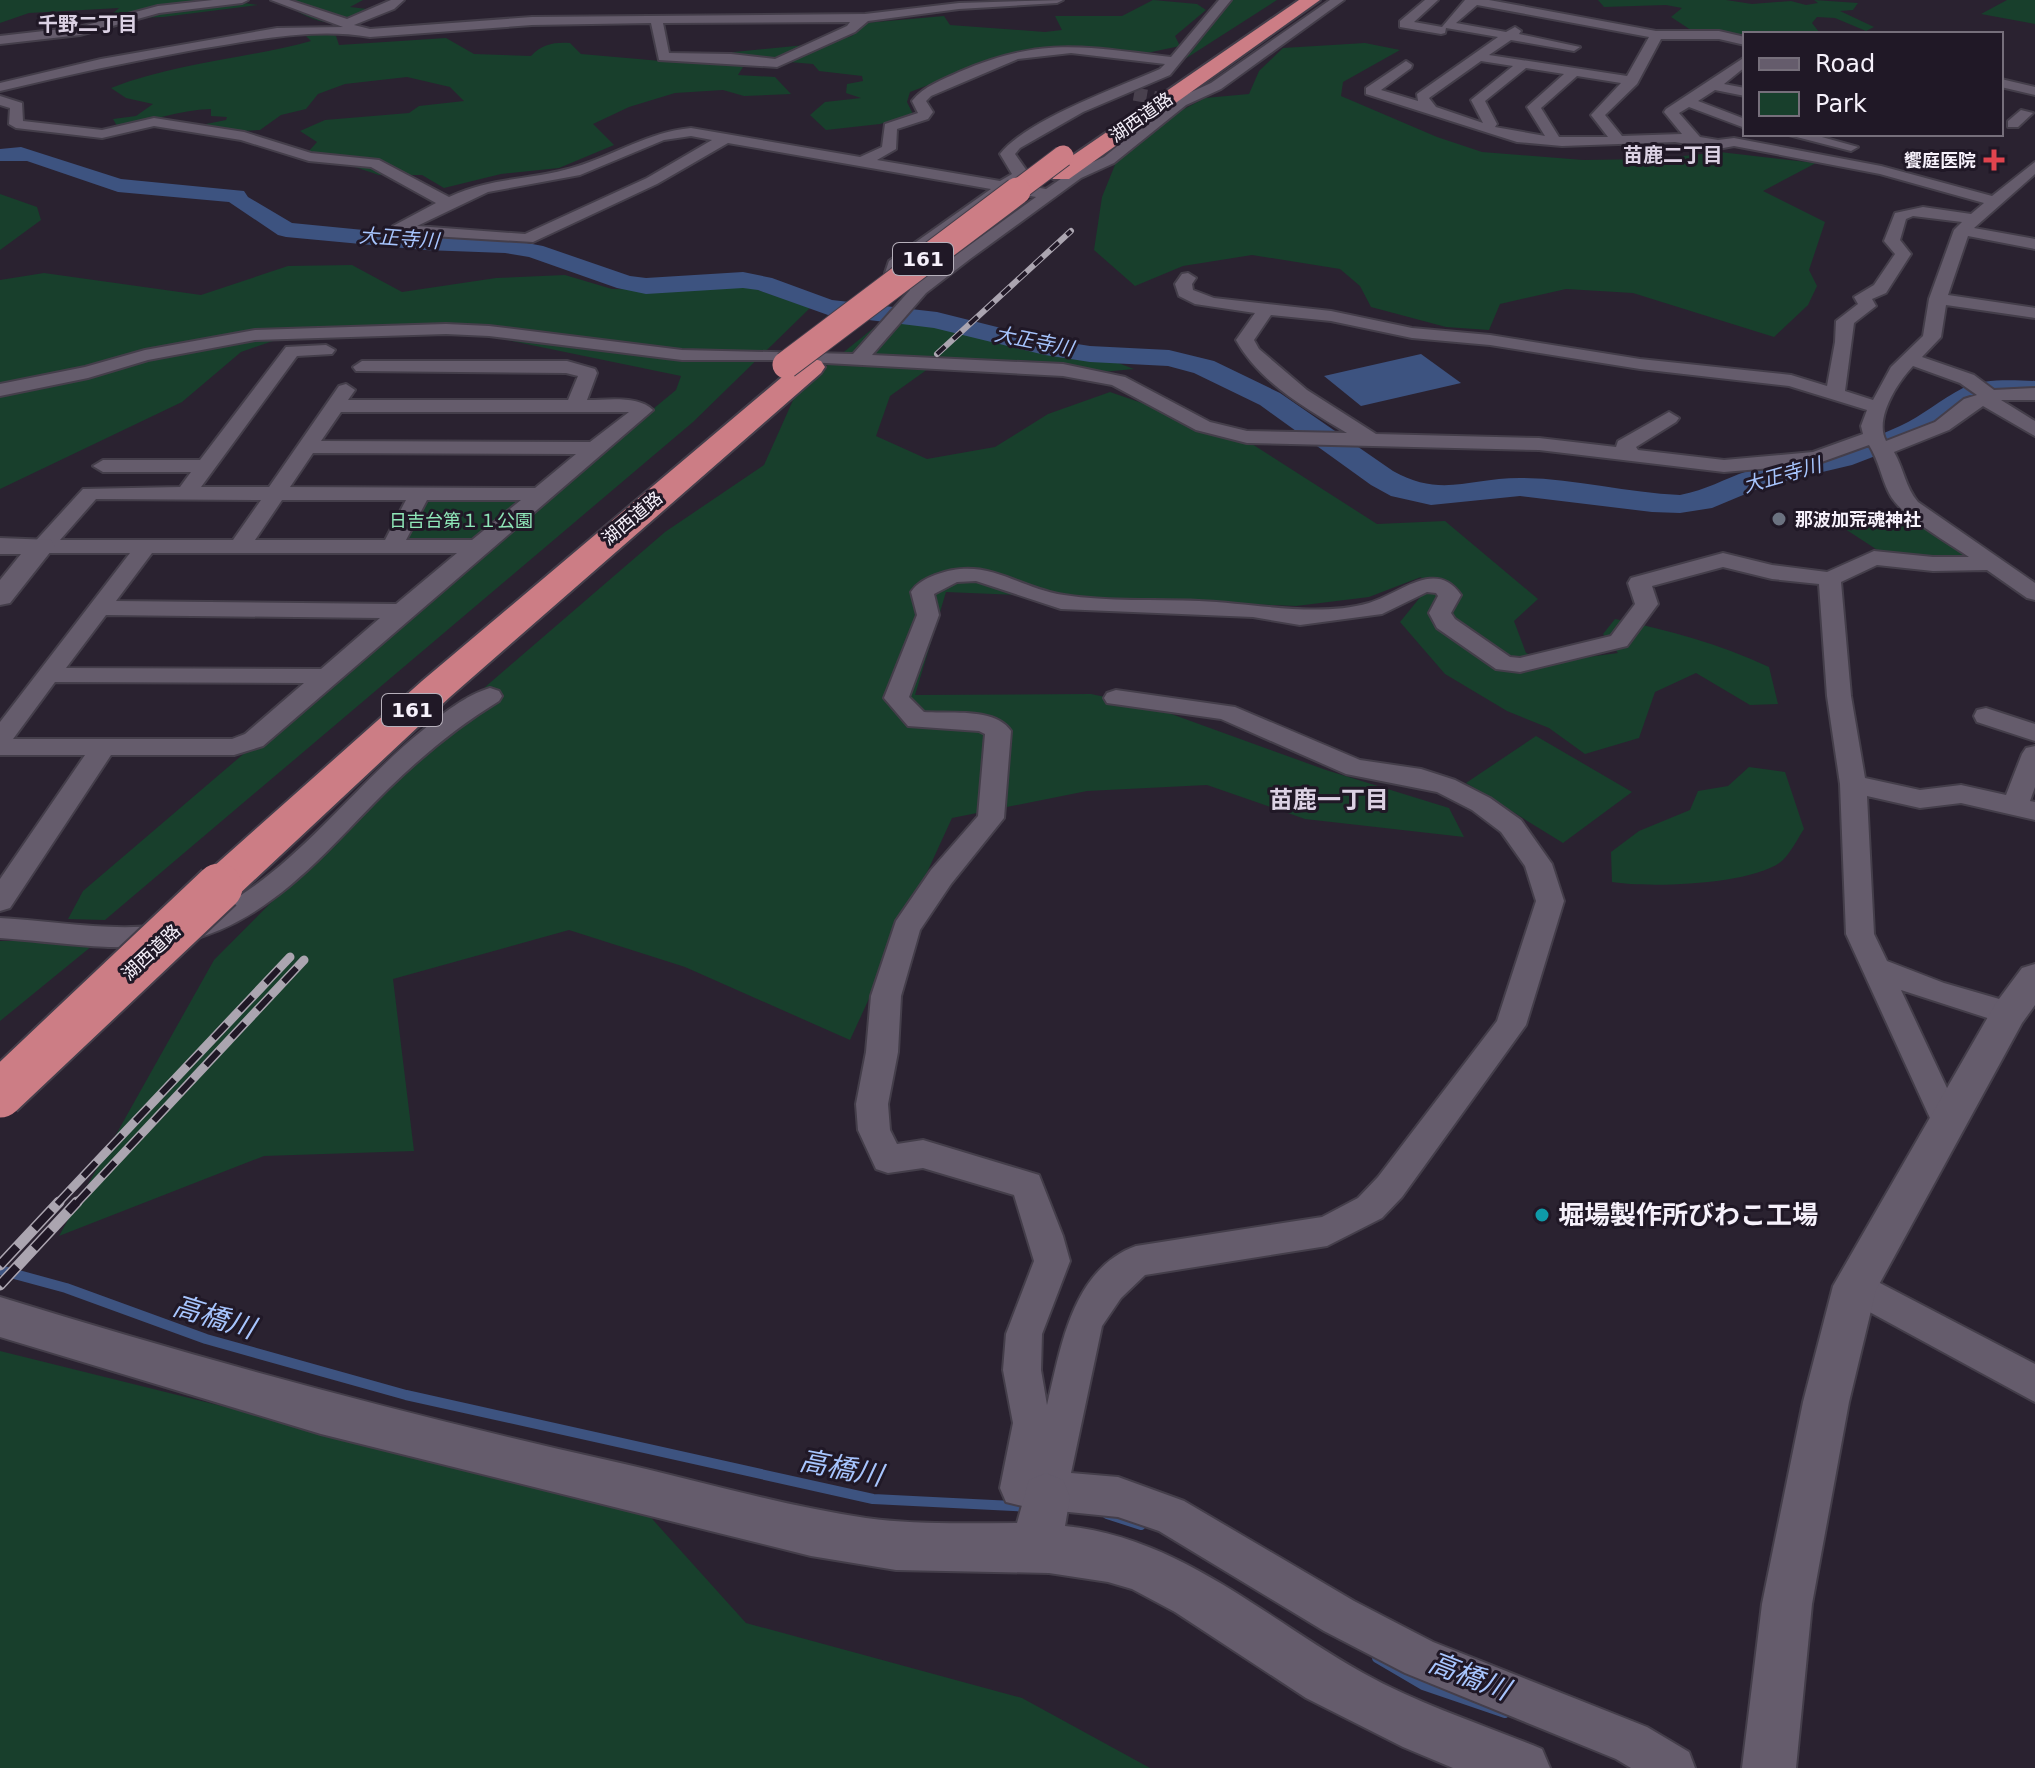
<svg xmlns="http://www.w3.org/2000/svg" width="2035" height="1768" font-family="'DejaVu Sans','Noto Sans JP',sans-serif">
  <rect width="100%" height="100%" fill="#2a2230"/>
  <g fill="#183f2c">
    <polygon points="0,0 225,0 258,5 163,17 106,19 119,8 29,13 0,23"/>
    <path d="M 279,0 L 363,0 L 350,7 L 367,9 C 334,34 309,20 279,0 Z"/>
    <polygon points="1153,0 1197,4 1206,10 1175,36 1180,46 1142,54 1037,54 965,71 910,92 907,102 913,114 880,124 826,130 810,115 825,102 861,98 846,93 847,84 863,81 862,76 819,71 813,64 704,55 826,43 852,36 865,23 944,16 950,25 1045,32 1062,30 1055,16 1122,16"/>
    <polygon points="1231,0 1277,0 1185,59"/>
    <polygon points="1598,0 1726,0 1752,4 1791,1 1806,5 1818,3 1814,0 1858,3 1853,10 1840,11 1874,27 1866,31 1835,18 1817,17 1812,23 1819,32 1814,34 1745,34 1745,38 1694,32 1671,17 1682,8 1666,5 1604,7"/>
    <polygon points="2007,0 2035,0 2035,24 1981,14"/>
    <path d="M 325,32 L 336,36 L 339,45 L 446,38 L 474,54 L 531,56 C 542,44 555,42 570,43 L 581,54 L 661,61 L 715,61 L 743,67 L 738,75 L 775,77 L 791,94 L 744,96 L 723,90 L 675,93 L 629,107 L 593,124 L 614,145 L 559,168 L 501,174 L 444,188 L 422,175 L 379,175 L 355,167 L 301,160 L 317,142 L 300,131 L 325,120 L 409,113 L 419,106 L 464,101 L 450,87 L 407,77 L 345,84 L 318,94 L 306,109 L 281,115 L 260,130 L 203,133 L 206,124 L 226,120 L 227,117 L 211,116 L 211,109 C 179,110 148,122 117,126 L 113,119 L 136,116 L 153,104 L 126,98 L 111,88 C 175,63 245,59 311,41 L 304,34 Z"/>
    <polygon points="1365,43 1400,50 1343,82 1341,96 1437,137 1482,152 1583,160 1656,159 1720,152 1816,163 1763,191 1825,222 1809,270 1817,286 1808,305 1774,337 1633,293 1566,289 1500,304 1489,330 1446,327 1371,307 1360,286 1340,269 1252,255 1183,266 1135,286 1094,250 1102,197 1125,140 1205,98 1249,94 1259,71 1283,48"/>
    <polygon points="0,194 37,207 41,220 0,250"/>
    <polygon points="352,265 402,292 496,278 565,275 612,289 677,290 735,282 810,308 693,422 105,920 68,919 83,891 474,557 676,390 681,376 483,335 302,331 241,352 182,402 0,489 0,280 44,273 201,295 288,266"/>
    <path d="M 897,309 L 1068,344 L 1134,369 L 1102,372 L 1037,361 L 942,359 L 890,396 L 876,436 L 927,459 L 995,447 L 1048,414 L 1110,392 L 1241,437 L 1377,524 L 1445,521 L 1538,599 L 1514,621 L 1526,653 L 1550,662 L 1618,653 L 1603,634 L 1615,619 C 1669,630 1719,644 1769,667 L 1778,704 L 1750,705 L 1696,673 L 1655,692 L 1639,738 L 1585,754 L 1549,728 L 1507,711 L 1445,674 L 1400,622 L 1426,590 L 1421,577 L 1369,597 L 1296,606 L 946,592 L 915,695 L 1091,694 L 1152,707 L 1326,770 L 1449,808 L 1464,837 L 1305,819 L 1207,785 L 1087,791 L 952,818 L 850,1040 L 685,967 L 569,930 L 393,979 L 414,1151 L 264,1156 L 59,1236 L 214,960 L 484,688 L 665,532 L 764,465 L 798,389 Z"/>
    <polygon points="513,497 519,505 480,538 464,542 402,542 425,498"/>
    <polygon points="1908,511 1976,558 1923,558 1882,553 1839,525"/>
    <polygon points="1536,736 1632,792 1563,843 1466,783"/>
    <path d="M 1749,767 L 1785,772 L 1804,829 C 1798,838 1791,852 1783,860 C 1755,885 1648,888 1612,882 L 1611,852 L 1639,831 L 1690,810 L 1698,791 L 1728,786 Z"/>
    <polygon points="0,941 98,941 0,1021"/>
    <polygon points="0,1351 645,1511 746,1623 1022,1698 1150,1768 0,1768"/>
  </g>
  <polygon fill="#3d5380" points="1421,354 1461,383 1361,406 1324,376"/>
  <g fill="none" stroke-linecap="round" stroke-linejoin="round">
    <g stroke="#3d5380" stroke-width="10">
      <polyline points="0,1270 66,1288 206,1339 406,1395 873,1499 1031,1507"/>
      <polyline points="1107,1514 1141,1525"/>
      <polyline points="1377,1658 1423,1685 1505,1713"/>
    </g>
    <path fill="#3d5380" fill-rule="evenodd" d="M 21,147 L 121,179 L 244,191 L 248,197 L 292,223 L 425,236 L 505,239 L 543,246 L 630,276 L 646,278 L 743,272 L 772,278 L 832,300 L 937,312 L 1045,339 L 1090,346 L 1169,350 L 1214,361 L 1280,393 L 1393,471 C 1441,498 1470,478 1520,478 C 1573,478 1627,493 1680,495 C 1707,490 1723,479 1748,471 C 1800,454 1849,450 1900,426 C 1922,416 1941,399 1963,388 C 1984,378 2012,380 2035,381 L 2035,397 L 2004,396 L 1983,400 L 1922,438 L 1852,465 L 1767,485 L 1712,508 L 1680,513 L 1652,512 L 1520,496 L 1431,505 L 1391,496 L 1371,485 L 1260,405 L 1194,373 L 1168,366 L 1090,362 L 1045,355 L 934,328 L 828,315 L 758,290 L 743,288 L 646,294 L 617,288 L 529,257 L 505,253 L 425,250 L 286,237 L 278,235 L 229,202 L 118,192 L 27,161 L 0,161 L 0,149 Z"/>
    <polyline stroke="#49414e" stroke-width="13" stroke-dasharray="13 7" stroke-linecap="butt" points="1134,94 1174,101"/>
    <g stroke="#443e4a" stroke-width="4">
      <g id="minor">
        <polygon points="213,0 248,0 242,3 159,13 80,35 0,44 0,36 79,27 158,6"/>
        <path d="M 271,0 L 289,0 L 347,19 L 391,0 L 404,0 L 394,9 L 354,25 L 370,29 L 532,17 L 865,14 L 959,3 L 1063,0 L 1057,3 L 959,9 L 868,21 L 855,32 L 777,67 L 659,60 L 651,23 L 532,25 L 370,37 C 314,27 255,40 199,49 C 132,61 66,75 0,91 L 0,83 L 101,59 L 277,28 L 343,27 ZM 850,22 L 847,26 L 775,59 L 731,54 L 669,53 L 663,23 Z"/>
        <path d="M 1219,0 L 1231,0 L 1170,75 L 1083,112 L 1020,148 L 1015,154 L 1027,171 L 1024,179 L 1016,184 L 1046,189 L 1071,172 L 1104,157 L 1176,99 L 1211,83 L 1330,0 L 1344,0 L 1221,89 L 1186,105 L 1114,163 L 1081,178 L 970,259 L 926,293 L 872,355 L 1063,364 L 1125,377 L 1210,422 L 1247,431 L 1347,433 C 1307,409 1259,382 1236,340 L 1255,313 L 1195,304 L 1179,296 L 1175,284 L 1182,274 L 1188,273 L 1196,278 L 1192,284 L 1193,290 L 1214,298 L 1331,311 L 1412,328 L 1490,335 L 1640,359 L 1791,375 L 1827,386 L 1835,342 L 1836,321 L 1858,304 L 1854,297 L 1874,285 L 1895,254 L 1884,241 L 1895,213 L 1923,207 L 1971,214 L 1984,203 L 1880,174 L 1734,146 L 1718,149 L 1675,142 L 1562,146 L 1517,142 L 1366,94 L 1366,88 L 1406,61 L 1412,65 L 1411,68 L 1381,90 L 1418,101 L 1417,94 L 1498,37 L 1446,28 L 1445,33 L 1441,34 L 1400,27 L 1400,21 L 1425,0 L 1438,0 L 1414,22 L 1442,27 L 1465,0 L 1489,0 L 1656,31 L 1719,31 L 1745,37 L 1745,45 L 1719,39 L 1661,39 L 1637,84 L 1605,115 L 1622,136 L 1682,134 L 1664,112 L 1666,109 L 1745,57 L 1745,67 L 1724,84 L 1745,88 L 1745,96 L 1715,90 L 1698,101 L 1745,119 L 1745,128 L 1689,107 L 1679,113 L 1700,137 L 1718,140 L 1734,138 L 1881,166 L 1992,196 L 2035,162 L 2035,174 L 1974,228 L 2035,239 L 2035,249 L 1968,236 L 1948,295 L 2035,308 L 2035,318 L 1946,305 L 1941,337 L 1922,357 L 1974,375 L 1994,390 L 2035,388 L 2035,400 L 2001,400 L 2035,421 L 2035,436 L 1983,406 L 1949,430 L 1894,452 C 1904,469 1905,487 1918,502 L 2035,583 L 2035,600 L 2027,598 L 1987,570 L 1933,571 L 1877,565 L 1841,582 L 1851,696 L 1865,778 L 1920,790 L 1961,785 L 2006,795 L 2022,754 L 2026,748 L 2035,746 L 2035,787 L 2030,801 L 2035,802 L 2035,820 L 1961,803 L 1920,808 L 1867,796 L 1874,934 L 1887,961 L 1944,983 L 2020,1005 L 2024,1013 L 2020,1021 L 2009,1025 L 1901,990 L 1962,1120 L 1957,1129 L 1946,1133 L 1935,1129 L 1846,934 L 1840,784 L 1827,696 L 1819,584 L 1772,579 L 1723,567 L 1652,586 L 1658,604 L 1627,646 L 1520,672 L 1496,669 L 1437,628 L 1429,613 L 1438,596 L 1436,593 L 1427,592 L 1382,614 L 1300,625 L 1253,617 L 1061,609 L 976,581 L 957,582 L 934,594 L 939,615 L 909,697 L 924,712 C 949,714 995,707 1011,731 L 1004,818 L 951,884 L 920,930 L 901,996 L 898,1052 L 888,1104 L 890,1130 L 897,1144 L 923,1140 L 1039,1175 L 1063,1236 L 1070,1261 L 1042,1334 L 1041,1370 L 1047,1405 C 1061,1347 1072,1269 1136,1246 L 1322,1217 L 1358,1198 L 1378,1177 L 1497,1021 L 1536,901 L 1525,866 L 1501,832 L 1472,810 L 1437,792 L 1346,774 L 1221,719 L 1107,703 L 1104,698 L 1107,693 L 1116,690 L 1235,707 L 1360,760 L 1421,769 L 1455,780 L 1490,798 L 1521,820 L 1552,864 L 1564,901 L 1526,1025 L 1402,1197 L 1382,1218 L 1327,1246 L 1145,1275 L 1121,1298 L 1102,1326 L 1071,1473 L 1118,1477 L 1184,1501 L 1354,1601 L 1433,1642 L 1647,1727 L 1689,1752 L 1695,1768 L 1631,1768 L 1616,1759 L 1405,1673 L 1324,1631 L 1159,1531 L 1118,1517 L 1059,1511 L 1046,1517 L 1031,1508 L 1006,1502 L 1000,1488 L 1013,1423 L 1003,1370 L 1006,1334 L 1034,1261 L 1014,1195 L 923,1168 L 888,1173 L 876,1169 L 858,1130 L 856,1104 L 866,1052 L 871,996 L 896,921 L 931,870 L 978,816 L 985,734 L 979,731 L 908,726 L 884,698 L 917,615 L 911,592 C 917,583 925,579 935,575 C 987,555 1016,588 1064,595 C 1108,602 1155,599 1199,601 C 1253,603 1317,618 1369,603 C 1400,594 1436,558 1461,595 L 1451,613 L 1455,619 L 1510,657 L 1520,658 L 1611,636 L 1635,604 L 1628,583 L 1631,578 L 1723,553 L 1772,565 L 1827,572 L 1874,551 L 1933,557 L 1969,557 C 1948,542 1900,516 1889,493 C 1881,477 1879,461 1869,445 L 1816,464 L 1724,472 L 1539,450 L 1247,443 L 1196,430 L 1112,385 L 1063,376 L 771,360 L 682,360 L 489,336 L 446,334 L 255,340 L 148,360 L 88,378 L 0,396 L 0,384 L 85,367 L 145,350 L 255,330 L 446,324 L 489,326 L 682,350 L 853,354 L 910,290 L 887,277 L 885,273 L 889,261 L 991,189 L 728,143 L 657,184 L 533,242 L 399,234 L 393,232 L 393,226 L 436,203 L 371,167 L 309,161 L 241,140 L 154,126 L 102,138 L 16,128 L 9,124 L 10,108 L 0,105 L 0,96 L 22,103 L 23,121 L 102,130 L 154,118 L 244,132 L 311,153 L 379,160 L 449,197 C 494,176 530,181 575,167 C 615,155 648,132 691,128 L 860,157 L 882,147 L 885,124 L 918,113 L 912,101 C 924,86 942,80 959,72 C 1042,36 1085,47 1171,57 ZM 1477,5 L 1649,37 L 1627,76 L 1489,55 L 1511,40 L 1574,51 L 1580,47 L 1519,34 L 1521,31 L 1515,27 L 1506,32 L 1456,23 ZM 1071,53 L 1165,64 L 1160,69 C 1119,87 1026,120 1000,154 L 1012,174 L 1000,181 L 877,160 L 896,149 L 897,129 L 928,119 L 933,112 L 926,101 L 931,96 L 1018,59 ZM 1481,61 L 1513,66 L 1471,100 L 1483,123 L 1436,107 L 1429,98 ZM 1526,68 L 1564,74 L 1527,107 L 1545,136 L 1495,127 L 1497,124 L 1485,101 ZM 1577,76 L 1621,83 L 1591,115 L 1608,137 L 1559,137 L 1541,108 ZM 691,136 L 712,140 L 647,178 L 525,234 L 417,226 L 488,192 L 580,175 L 664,140 ZM 1003,191 L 1036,197 L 919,282 L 902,271 L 903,266 L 1001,195 ZM 1913,216 L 1962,222 L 1954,230 L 1929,299 L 1923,336 L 1891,367 L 1873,400 L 1845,391 L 1854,323 L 1876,306 L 1872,299 L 1886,293 L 1911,254 L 1900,240 L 1906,219 ZM 1271,315 L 1331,321 L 1412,338 L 1490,345 L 1640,369 L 1789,386 L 1867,410 L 1861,426 L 1863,434 L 1813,452 L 1724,460 L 1638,450 L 1636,447 L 1676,422 L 1679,418 L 1669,412 L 1618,441 L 1616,447 L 1539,438 L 1376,434 L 1307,390 L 1259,349 L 1254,340 ZM 1913,366 L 1960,383 L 1977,395 L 1964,399 L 1935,422 L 1886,441 C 1874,419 1897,383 1913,366 Z"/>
        <polygon points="2001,79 2035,87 2035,95 2001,87"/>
        <polygon points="2021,110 2033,113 2018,127 2008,127 2008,121"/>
        <polygon points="1785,134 1811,134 1858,147 1851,151"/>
        <path d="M 326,345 L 335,350 L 332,354 L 297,356 L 201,487 L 269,487 L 339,386 L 346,384 L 355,390 L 348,400 L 568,400 L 578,376 L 566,373 L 356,371 L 353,367 L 362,361 L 567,361 L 595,369 L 597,373 L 587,400 C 607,400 638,395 653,410 L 263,746 L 234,755 L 111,755 L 10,908 L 0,911 L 0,879 L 85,755 L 0,755 L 0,722 L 130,553 L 42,553 L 31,546 L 83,489 L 180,487 L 191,472 L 103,472 L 93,466 L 103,460 L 200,460 L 286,347 ZM 341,412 L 629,412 L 590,442 L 321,441 ZM 313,453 L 576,454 L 535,488 L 290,487 ZM 96,499 L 261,500 L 233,540 L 60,540 ZM 282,500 L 406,500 L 385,540 L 255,540 ZM 427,500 L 521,500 L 472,540 L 406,540 ZM 152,553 L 457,553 L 396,604 L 116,601 ZM 106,615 L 380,618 L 321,669 L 66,668 ZM 55,682 L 304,683 L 245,734 L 232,739 L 13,739 Z"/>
        <path d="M 490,688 L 499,691 L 502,696 L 499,701 C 458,726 423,755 389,788 C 328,848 271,923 182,942 C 123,954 60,942 0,938 L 0,918 C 62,921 133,937 194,918 C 279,891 353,785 423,730 C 442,714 466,695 490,688 Z"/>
        <polygon points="1986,708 2035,724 2035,741 1977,722 1974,716 1977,710"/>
        <polygon points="1855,1270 2035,1364 2035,1402 1842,1297 1837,1286 1842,1275"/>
      </g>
    </g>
    <g stroke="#443e4a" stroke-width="4">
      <g id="tertiary">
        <polygon points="0,538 51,540 55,546 10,603 0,605 0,580 21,554 0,554"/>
        <polygon points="2035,964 2035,1005 2022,1023 1876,1290 1849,1402 1812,1604 1796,1768 1742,1768 1762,1604 1803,1402 1833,1286 1996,1003 2022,968"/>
        <path d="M 0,1297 C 200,1359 402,1414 607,1460 C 693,1479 779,1505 866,1518 C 916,1525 967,1523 1017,1523 L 1029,1480 L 1046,1473 L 1063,1480 L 1070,1497 L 1065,1526 C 1180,1537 1266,1619 1363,1673 C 1420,1705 1482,1724 1542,1749 L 1550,1768 L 1453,1768 L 1403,1747 L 1306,1698 L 1175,1612 L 1132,1589 L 1108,1582 L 1049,1573 L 896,1570 L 811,1556 L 321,1434 L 0,1337 Z"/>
      </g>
    </g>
    <g stroke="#443e4a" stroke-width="4">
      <g id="motorway">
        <polygon points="1299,0 1320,0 1069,179 1053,179 1049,174 1053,169"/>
        <polygon points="811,358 821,361 825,367 821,373 450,697 235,898 219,903 203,898 197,887 203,876 422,681 801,361"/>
      </g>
    </g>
    <use href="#minor" fill="#655c6c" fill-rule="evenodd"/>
    <use href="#tertiary" fill="#655c6c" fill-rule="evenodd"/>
    <use href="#motorway" fill="#cc7d85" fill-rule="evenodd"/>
    <g stroke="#aba5b0" stroke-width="6">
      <polyline id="rail-far2" points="937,354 1071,231"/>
    </g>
    <g stroke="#aba5b0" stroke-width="9">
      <g id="rail-far1">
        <polyline points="57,1204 290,957"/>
        <polyline points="76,1204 304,960"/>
      </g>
    </g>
    <g stroke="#aba5b0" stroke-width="11">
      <g id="rail">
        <polyline points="0,1265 59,1202"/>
        <polyline points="0,1285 77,1202"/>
      </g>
    </g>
    <use href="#rail-far2" stroke="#201826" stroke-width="4" stroke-dasharray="11" stroke-linecap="butt"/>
    <use href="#rail-far1" stroke="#201826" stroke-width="6" stroke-dasharray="19" stroke-linecap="butt"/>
    <use href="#rail" stroke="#201826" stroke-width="8" stroke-dasharray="25" stroke-linecap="butt"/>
    <g stroke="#443e4a" stroke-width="23" stroke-linecap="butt">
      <polyline id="motorway-bridge-far2" points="1014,193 1063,156"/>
    </g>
    <g stroke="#443e4a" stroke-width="29" stroke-linecap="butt">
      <polyline id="motorway-bridge-far1" points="786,365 1017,191"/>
    </g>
    <g stroke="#443e4a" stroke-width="51" stroke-linecap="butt">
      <polyline id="motorway-bridge" points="0,1094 219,887"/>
    </g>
    <use href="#motorway-bridge-far2" stroke="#cc7d85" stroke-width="21"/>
    <use href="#motorway-bridge-far1" stroke="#cc7d85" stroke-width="27"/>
    <use href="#motorway-bridge" stroke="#cc7d85" stroke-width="47"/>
  </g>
  <path fill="#e0444e" stroke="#201826" stroke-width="3" d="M1990 148h8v8h8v8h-8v8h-8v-8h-8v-8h8z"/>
  <circle fill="#6b7280" stroke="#201826" stroke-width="3" cx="1779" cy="519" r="8"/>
  <circle fill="#0f9aa8" stroke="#201826" stroke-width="3" cx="1542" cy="1215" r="8"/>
  <g text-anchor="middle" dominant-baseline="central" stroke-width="6" stroke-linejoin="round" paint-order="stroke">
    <g font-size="18" fill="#f6f1fb" stroke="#201826">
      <text transform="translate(1141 117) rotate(-35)">湖西道路</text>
      <text transform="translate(632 518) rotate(-40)">湖西道路</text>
      <text transform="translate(151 952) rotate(-43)">湖西道路</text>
    </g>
    <g font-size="18" font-weight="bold" fill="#f6f1fb" stroke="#201826" text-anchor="end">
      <text x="1976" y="160">饗庭医院</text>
      <text x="1795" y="519" text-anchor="start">那波加荒魂神社</text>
    </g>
    <g font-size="18" fill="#8fe7b8" stroke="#201826">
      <text x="461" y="520">日吉台第１１公園</text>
    </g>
    <g font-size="20" font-weight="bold" fill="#dcd2e4" stroke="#201826">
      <text x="88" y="24">千野二丁目</text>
      <text x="1673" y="155">苗鹿二丁目</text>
    </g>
    <g font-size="20" font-style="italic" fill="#a7c5fe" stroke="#201826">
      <text transform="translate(399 238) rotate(4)">大正寺川</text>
      <text transform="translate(1034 341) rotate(11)">大正寺川</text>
      <text transform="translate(1782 475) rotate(-16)">大正寺川</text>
    </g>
    <g fill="#201826" stroke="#b6b0bb" stroke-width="2">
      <rect x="893" y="243" width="60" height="32" rx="6"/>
      <rect x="382" y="694" width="60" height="32" rx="6"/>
    </g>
    <g font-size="20" font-weight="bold" fill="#f6f1fb">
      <text x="923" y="259">161</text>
      <text x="412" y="710">161</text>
    </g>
    <g font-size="24" font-weight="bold" fill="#dcd2e4" stroke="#201826">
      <text x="1329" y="800">苗鹿一丁目</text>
    </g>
    <g font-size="26" font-weight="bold" fill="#f6f1fb" stroke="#201826" text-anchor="start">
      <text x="1558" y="1215">堀場製作所びわこ工場</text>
    </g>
    <g font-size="28" font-style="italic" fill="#a7c5fe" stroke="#201826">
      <text transform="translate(214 1317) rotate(17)">高橋川</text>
      <text transform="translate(841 1468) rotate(11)">高橋川</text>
      <text transform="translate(1469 1676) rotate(21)">高橋川</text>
    </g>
  </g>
  <rect x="1743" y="32" width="260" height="104" fill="#201826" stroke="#766f7b" stroke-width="2"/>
  <rect x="1759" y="58" width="40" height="12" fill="#655c6c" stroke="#766f7b" stroke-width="2"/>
  <text x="1815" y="72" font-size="24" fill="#f6f1fb">Road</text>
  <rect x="1759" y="92" width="40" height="24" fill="#183f2c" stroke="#766f7b" stroke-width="2"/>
  <text x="1815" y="112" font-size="24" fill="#f6f1fb">Park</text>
</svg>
